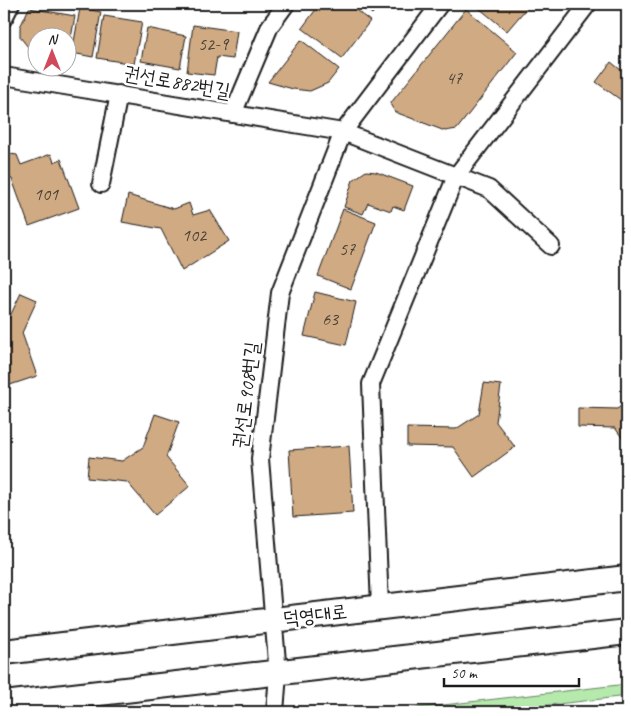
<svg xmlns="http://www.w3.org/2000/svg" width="631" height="716" font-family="Caveat,'Poor Story',sans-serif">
  <rect width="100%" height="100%" fill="#fff"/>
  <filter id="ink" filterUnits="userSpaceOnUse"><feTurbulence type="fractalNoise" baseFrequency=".02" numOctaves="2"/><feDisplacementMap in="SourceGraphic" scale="10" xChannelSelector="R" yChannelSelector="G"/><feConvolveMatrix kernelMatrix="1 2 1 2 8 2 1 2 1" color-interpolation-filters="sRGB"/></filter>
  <g filter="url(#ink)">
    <polygon fill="#b5eaac" stroke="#688364" points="627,684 627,696 489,712 382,712"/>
    <g fill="#d0aa82" stroke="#1c1c1c">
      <polygon points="320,4 348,4 370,21 342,58 302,28"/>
      <polygon points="360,4 381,4 372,14"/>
      <polygon points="474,4 530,4 507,31"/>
      <polygon points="29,8 75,16 68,55 68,38 38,38 38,49 28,47 20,37 20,27"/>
      <polygon points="80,8 101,12 93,57 72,53"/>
      <polygon points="466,9 517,52 457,129 445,131 395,112 390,104"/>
      <polygon points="104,16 142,22 134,64 97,58"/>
      <polygon points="193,25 237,31 233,59 217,57 214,75 187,72"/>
      <polygon points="147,28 186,36 180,68 141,61"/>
      <polygon points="301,40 339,69 328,83 310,91 293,89 268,82"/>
      <polygon points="611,62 627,75 627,142 625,103 596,82"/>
      <polygon points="4,153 17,155 21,165 51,154 54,162 61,159 79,208 29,226 12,179 4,177"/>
      <polygon points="366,171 376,172 413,186 404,210 393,206 391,211 368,203 363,214 344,207 353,180"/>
      <polygon points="128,195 174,209 189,203 193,215 210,210 229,241 182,271 161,229 122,222"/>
      <polygon points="343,209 376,222 351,289 318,276"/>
      <polygon points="315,292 356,302 346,345 304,336"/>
      <polygon points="21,293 37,300 22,333 37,376 4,387 4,329"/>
      <polygon points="484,383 501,385 496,422 515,447 474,477 453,447 407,446 407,428 456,429 479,414"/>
      <polygon points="627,402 627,444 615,428 578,427 578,408 617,409"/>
      <polygon points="155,414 179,422 166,457 190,486 155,515 127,482 87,478 89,457 122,461 143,447"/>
      <polygon points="349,446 353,513 293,517 289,450"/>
    </g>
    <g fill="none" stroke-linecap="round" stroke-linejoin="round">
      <g stroke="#1c1c1c" stroke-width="20">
        <g id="minor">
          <polyline points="4,18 11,4"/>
          <polyline points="4,76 343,132 489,189 551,246"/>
          <polyline points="233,114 270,26 286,4"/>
          <polyline points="101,184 119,94"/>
          <polyline points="380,607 371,384 456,176 588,4"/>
          <polyline points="275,712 278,674 260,459 280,293 343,132 440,4"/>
        </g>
      </g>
      <g stroke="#1c1c1c" stroke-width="28">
        <g id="secondary">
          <polyline points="4,652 627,578"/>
          <polyline points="4,704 627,632"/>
        </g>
      </g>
      <use href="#minor" stroke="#fff" stroke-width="16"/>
      <use href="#secondary" stroke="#fff" stroke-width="24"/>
    </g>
  </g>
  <g text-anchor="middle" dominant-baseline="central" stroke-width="5" stroke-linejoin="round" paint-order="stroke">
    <g font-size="18" fill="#494036">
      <text x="213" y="44">52-9</text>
      <text x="454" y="78">47</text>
      <text x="46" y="194">101</text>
      <text x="194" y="235">102</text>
      <text x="347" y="249">57</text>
      <text x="330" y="319">63</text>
    </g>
    <g font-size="20" fill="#1c1c1c" stroke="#fff">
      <text transform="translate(177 82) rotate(10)">권선로882번길</text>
      <text transform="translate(246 395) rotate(-83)">권선로908번길</text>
      <text transform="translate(315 615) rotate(-7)">덕영대로</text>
    </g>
  </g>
  <rect width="631" height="716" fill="none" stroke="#fff" stroke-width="20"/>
  <rect x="10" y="10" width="611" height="696" fill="none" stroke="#1c1c1c" stroke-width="2" filter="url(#ink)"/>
  <g transform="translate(52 52)"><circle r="24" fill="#ffffff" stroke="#a4a4a4"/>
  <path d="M0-4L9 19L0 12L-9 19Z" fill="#d1495b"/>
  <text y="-8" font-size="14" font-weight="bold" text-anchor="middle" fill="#1c1c1c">N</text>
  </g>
  <path d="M444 678v8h135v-8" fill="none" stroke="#1c1c1c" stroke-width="2.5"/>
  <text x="451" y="678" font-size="15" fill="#1c1c1c" stroke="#ffffff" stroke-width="4" paint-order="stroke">50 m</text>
</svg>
